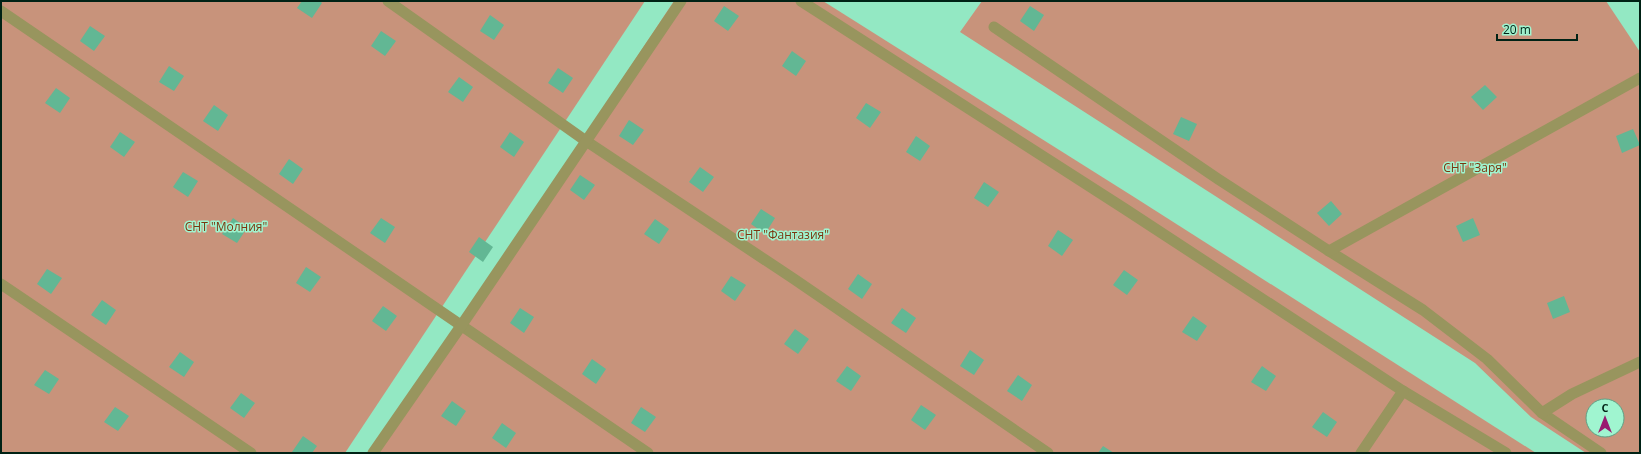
<svg xmlns="http://www.w3.org/2000/svg" width="1641" height="454" font-family="'Open Sans',sans-serif">
  <rect width="100%" height="100%" fill="#93e8c3"/>
  <g fill="#c8937b" fill-rule="evenodd">
    <polygon points="1,1 645,1 345,453 1,453"/>
    <polygon points="674,1 823,1 1134,197 1536,453 374,453"/>
    <path d="M 982,1 L 1606,1 L 1640,52 L 1640,453 L 1586,453 L 1531,417 L 1475,363 L 960,32 ZM 1593,406 L 1617,406 L 1617,430 L 1593,430 Z"/>
  </g>
  <g fill="#62b794">
    <polygon points="302,1 320,1 322,3 312,18 297,8"/>
    <polygon points="724,6 739,16 728,31 714,21"/>
    <polygon points="1030,6 1044,15 1034,31 1020,21"/>
    <polygon points="490,15 504,25 494,40 480,31"/>
    <polygon points="90,26 105,36 94,51 80,41"/>
    <polygon points="381,31 396,41 385,56 371,46"/>
    <polygon points="792,51 806,61 796,76 782,66"/>
    <polygon points="169,66 184,76 174,91 159,82"/>
    <polygon points="558,68 573,78 563,93 548,83"/>
    <polygon points="459,77 473,87 463,102 448,92"/>
    <polygon points="1485,85 1497,97 1483,110 1471,97"/>
    <polygon points="56,88 70,98 60,113 45,103"/>
    <polygon points="866,103 881,112 870,128 856,118"/>
    <polygon points="214,105 228,115 218,131 203,121"/>
    <polygon points="1181,117 1197,124 1189,141 1173,134"/>
    <polygon points="629,120 644,130 633,145 619,136"/>
    <polygon points="1633,129 1640,145 1622,153 1616,136"/>
    <polygon points="120,132 135,142 124,157 110,147"/>
    <polygon points="510,132 524,142 514,157 500,147"/>
    <polygon points="916,136 930,146 920,161 906,152"/>
    <polygon points="289,159 303,169 293,184 279,174"/>
    <polygon points="700,167 714,177 703,192 689,182"/>
    <polygon points="183,172 198,181 188,197 173,187"/>
    <polygon points="580,175 595,185 584,200 570,190"/>
    <polygon points="984,182 999,192 988,207 974,198"/>
    <polygon points="1331,201 1342,214 1329,226 1317,213"/>
    <polygon points="761,209 775,218 765,234 751,224"/>
    <polygon points="233,218 247,228 237,243 222,234"/>
    <polygon points="381,218 395,227 385,243 370,233"/>
    <polygon points="1473,218 1480,235 1463,242 1456,226"/>
    <polygon points="655,219 669,229 659,244 644,234"/>
    <polygon points="1058,230 1073,240 1062,256 1048,246"/>
    <polygon points="479,237 493,247 483,262 469,252"/>
    <polygon points="306,267 321,277 310,292 296,283"/>
    <polygon points="47,269 62,278 51,294 37,284"/>
    <polygon points="1124,270 1138,280 1127,295 1113,285"/>
    <polygon points="858,274 872,284 862,299 848,289"/>
    <polygon points="731,276 746,285 735,301 721,291"/>
    <polygon points="1564,296 1570,312 1553,319 1547,303"/>
    <polygon points="102,300 116,310 106,325 91,315"/>
    <polygon points="383,306 397,316 386,331 372,321"/>
    <polygon points="520,308 534,317 524,333 510,323"/>
    <polygon points="902,308 916,318 906,333 891,323"/>
    <polygon points="1193,316 1207,326 1197,341 1182,332"/>
    <polygon points="795,329 809,339 798,354 784,344"/>
    <polygon points="970,350 984,360 974,375 960,366"/>
    <polygon points="180,352 194,362 184,377 169,367"/>
    <polygon points="592,359 606,369 596,384 582,374"/>
    <polygon points="847,366 861,376 851,391 836,381"/>
    <polygon points="1262,366 1276,376 1266,391 1251,382"/>
    <polygon points="45,370 59,379 49,394 34,385"/>
    <polygon points="1018,375 1032,385 1022,401 1007,391"/>
    <polygon points="241,393 255,403 244,418 230,408"/>
    <polygon points="452,401 466,411 456,426 441,416"/>
    <polygon points="921,405 936,415 925,430 911,420"/>
    <polygon points="115,407 129,416 118,431 104,422"/>
    <polygon points="641,407 656,417 645,432 631,423"/>
    <polygon points="1323,412 1337,422 1327,437 1312,427"/>
    <polygon points="502,423 516,433 506,448 492,438"/>
    <polygon points="303,436 317,446 312,453 294,453 292,452"/>
    <polygon points="1103,446 1114,453 1098,453"/>
  </g>
  <g fill="none" stroke-linecap="round" stroke-linejoin="round">
    <g stroke="#98955e" stroke-width="11">
      <polyline points="388,1 586,141 794,279 1048,453"/>
      <polyline points="801,1 1125,209 1403,391 1506,453"/>
      <polyline points="1,11 648,453"/>
      <polyline points="994,27 1218,179 1329,251 1423,310 1487,359 1542,413 1601,453"/>
      <polyline points="1329,251 1640,78"/>
      <polyline points="1,284 251,453"/>
      <polyline points="1542,413 1572,394 1640,362"/>
      <polyline points="373,453 461,326 681,1"/>
      <polyline points="1361,453 1403,391"/>
    </g>
  </g>
  <g text-anchor="middle" dominant-baseline="central" stroke-width="3" stroke-linejoin="round" paint-order="stroke">
    <g font-size="12" fill="#7b3610" stroke="#a0f5d0">
      <text x="1475" y="167">СНТ "Заря"</text>
      <text x="226" y="226">СНТ "Молния"</text>
      <text x="783" y="234">СНТ "Фантазия"</text>
    </g>
  </g>
  <rect width="1641" height="454" fill="none" stroke="#002215" stroke-width="4"/>
  <g transform="translate(1605 418)"><circle r="19" fill="#a0f5d0" stroke="#60a185"/>
  <path d="M0-3L7 15L0 10L-7 15Z" fill="#991a70"/>
  <text y="-6" font-size="11" font-weight="bold" text-anchor="middle" fill="#002215">С</text>
  </g>
  <path d="M1497 34v6h80v-6" fill="none" stroke="#002215" stroke-width="2"/>
  <text x="1503" y="34" font-size="12" fill="#002215" stroke="#a0f5d0" stroke-width="3" paint-order="stroke">20 m</text>
</svg>
